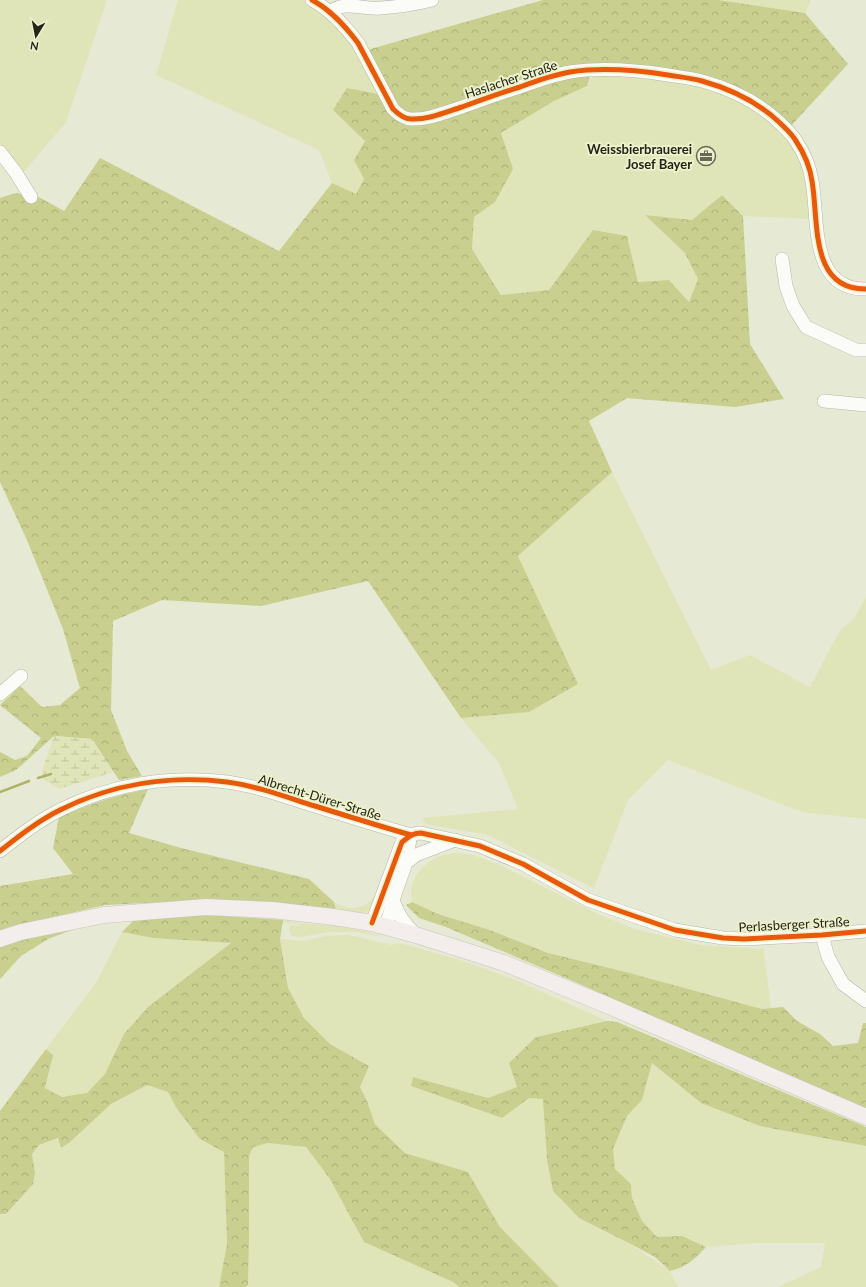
<svg xmlns="http://www.w3.org/2000/svg" width="866" height="1287" font-family="Lato,sans-serif">
  <defs>
    <pattern id="forest-crowns" width="20" height="18" patternUnits="userSpaceOnUse"><rect width="20" height="18" fill="#c9cf8f"/><path d="M2 6a3 3 0 1 1 6 0M12 15a3 3 0 1 1 6 0" fill="none" stroke="#acb27b"/></pattern>
    <pattern id="wetland-marsh" width="20" height="14" patternUnits="userSpaceOnUse"><rect width="20" height="14" fill="#e0e5b9"/><path d="M1 5h8M5 5V1M11 12h8M15 12V8" fill="none" stroke="#c0c49e"/></pattern>
  </defs>
  <rect width="100%" height="100%" fill="#e6e9d3"/>
  <g fill="#e0e5b9">
    <polygon points="0,0 107,0 66,122 22,174 0,143"/>
    <polygon points="178,0 305,0 314,5 357,48 383,95 347,88 365,141 354,160 364,179 356,195 332,183 319,150 156,75"/>
    <polygon points="718,0 811,0 805,13"/>
    <polygon points="594,72 623,72 719,90 767,116 807,163 810,219 743,216 722,195 692,220 646,216 685,252 698,279 689,302 669,280 638,282 593,230 549,290 502,295 472,249 474,217 495,202 504,145 501,133 554,101 587,86"/>
    <polygon points="612,472 711,670 750,655 810,687 840,630 854,619 866,597 866,819 802,812 668,760 628,800 594,888 585,884 488,835 426,824 422,818 518,809 499,763 461,718 529,712 578,684 518,556"/>
    <path d="M 456,853 L 474,855 L 502,866 L 598,914 L 635,929 L 700,945 L 761,949 L 763,946 L 771,1008 L 762,1009 L 622,971 L 548,953 L 490,930 L 438,914 L 412,902 C 407,882 422,862 441,856 C 446,854 451,854 456,853 Z"/>
    <path d="M 376,895 L 372,908 L 363,914 L 336,910 L 334,902 C 351,912 363,910 376,895 Z"/>
    <path d="M 283,920 C 302,924 320,924 339,926 C 353,928 366,931 379,935 L 378,936 L 356,932 L 329,932 L 301,937 L 292,936 C 289,932 288,929 290,925 L 299,926 L 300,924 L 283,922 Z"/>
    <polygon points="122,932 153,938 232,943 148,1007 124,1034 105,1074 87,1093 62,1097 45,1088 53,1056 46,1049 96,983"/>
    <polygon points="348,935 392,945 395,943 403,944 460,960 518,981 607,1021 536,1037 518,1087 488,1098 413,1077 411,1086 502,1118 529,1098 544,1099 547,1160 627,1242 670,1271 678,1287 559,1287 500,1227 468,1172 405,1153 375,1124 367,1101 360,1087 369,1066 330,1044 304,1018 288,988 280,939 303,941 327,936"/>
    <polygon points="652,1063 701,1103 760,1126 866,1146 866,1287 778,1287 821,1267 825,1243 757,1243 706,1247 682,1236 657,1238 642,1221 632,1198 631,1184 615,1169 613,1149 627,1116 642,1100"/>
    <polygon points="147,1085 168,1092 177,1109 200,1139 224,1152 227,1244 219,1287 0,1287 0,1214 6,1214 35,1173 32,1154 39,1145 58,1138 62,1148 69,1143 111,1104"/>
    <polygon points="268,1142 306,1147 330,1179 410,1261 453,1282 459,1287 246,1287 248,1285 249,1239 249,1156 253,1147"/>
  </g>
  <g fill="url(#forest-crowns)">
    <polygon points="543,0 718,0 805,13 848,64 789,128 709,82 594,66 427,115 397,112 363,52 374,48"/>
    <polygon points="592,71 587,86 554,101 501,133 513,169 495,202 474,217 472,249 501,295 549,290 593,230 627,236 638,282 669,280 689,302 698,279 685,253 645,215 692,220 722,195 743,216 750,344 784,399 735,407 627,398 589,421 612,472 518,556 578,684 529,712 461,718 368,581 261,606 162,600 113,621 111,710 127,751 142,776 119,780 92,739 54,736 16,770 0,777 0,752 15,760 27,756 41,738 0,705 20,686 42,707 60,705 80,688 63,629 27,540 0,482 0,198 16,193 31,197 35,195 64,211 100,158 279,251 332,183 356,194 364,179 354,160 365,141 333,110 347,88 378,94 397,119 460,110"/>
    <path d="M 148,789 L 129,833 L 181,848 L 309,879 L 334,902 L 336,910 L 192,901 L 105,905 L 23,924 L 0,933 L 0,886 L 73,874 L 53,848 L 59,817 C 90,804 116,795 148,789 Z"/>
    <polygon points="412,902 438,914 490,930 548,953 622,971 762,1009 783,1007 797,1021 820,1034 833,1046 858,1043 863,1023 866,1023 866,1108 664,1021 568,979 446,927 419,918 406,905"/>
    <polygon points="191,914 283,920 280,939 288,988 304,1018 330,1044 369,1066 360,1087 367,1101 375,1124 405,1153 468,1172 500,1227 559,1287 459,1287 453,1282 364,1242 330,1179 306,1147 268,1143 253,1147 249,1156 249,1239 248,1285 246,1287 219,1287 227,1244 224,1152 200,1139 177,1109 168,1092 147,1085 111,1104 69,1143 61,1148 58,1138 39,1145 32,1154 35,1173 33,1184 6,1214 0,1214 0,1111 46,1049 53,1055 45,1088 62,1097 87,1093 105,1074 124,1034 148,1007 231,943 153,938 122,932 138,916"/>
    <polygon points="77,928 48,939 21,956 0,979 0,946 35,934"/>
    <path d="M 607,1021 L 617,1022 L 866,1127 L 866,1146 L 760,1126 L 701,1103 L 652,1063 L 642,1100 L 627,1116 L 613,1149 L 615,1169 L 631,1184 L 632,1198 L 642,1221 L 657,1237 L 682,1236 L 706,1247 C 695,1259 687,1267 670,1271 L 655,1257 L 627,1242 L 579,1218 L 553,1191 L 547,1160 L 543,1099 L 529,1098 L 502,1118 L 411,1086 L 413,1077 L 488,1098 L 517,1087 L 509,1063 L 536,1037 Z"/>
  </g>
  <polygon fill="url(#wetland-marsh)" points="54,736 92,739 113,772 59,789 43,779 42,771"/>
  <g fill="none" stroke-linecap="round" stroke-linejoin="round">
    <g stroke="#aeb368" stroke-width="2.5">
      <polyline points="38,778 51,774"/>
      <polyline points="0,792 29,781"/>
    </g>
    <g stroke="#b5b8a6" stroke-width="14">
      <g id="minor">
        <path d="M 312,0 C 331,10 345,26 358,43 L 393,109 C 397,113 404,119 411,119 C 428,120 446,112 462,107 C 481,100 500,93 520,87 C 536,81 553,75 570,72 C 603,67 636,70 668,75 C 680,77 691,78 702,81 C 731,89 758,102 780,123 C 786,129 792,134 796,141 C 804,153 810,167 812,181 C 819,220 809,290 866,289"/>
        <path d="M 330,12 C 345,0 363,10 380,8 C 397,7 416,4 432,0"/>
        <polyline points="0,152 16,173 31,197"/>
        <polyline points="782,259 786,286 793,306 806,327 856,350 866,350"/>
        <polyline points="824,401 866,405"/>
        <polyline points="0,694 21,676"/>
        <path d="M 0,851 C 19,836 38,821 60,810 C 112,784 170,775 227,782 C 257,786 286,797 315,806 C 347,816 379,826 411,835"/>
        <polyline points="406,863 416,855 455,840"/>
        <path d="M 393,900 C 398,915 404,923 416,935"/>
        <path d="M 372,923 L 402,842 C 409,837 412,833 421,833 L 480,846 L 523,864 L 588,900 L 675,930 L 723,938 L 744,939 L 822,935 L 866,931"/>
        <polyline points="386,927 395,894 406,863 410,839"/>
        <polyline points="822,935 828,957 843,984 866,1001"/>
      </g>
    </g>
    <g stroke="#c6c7bc" stroke-width="17">
      <polyline id="major" points="0,939 21,932 104,915 206,907 272,910 334,917 372,923 416,935 504,963 602,1003 866,1117"/>
    </g>
    <use href="#minor" stroke="#fbfcf8" stroke-width="13"/>
    <use href="#major" stroke="#f3edec" stroke-width="16"/>
    <g stroke="#edf1cb" stroke-width="8">
      <g id="cycleway">
        <path d="M 312,0 C 331,10 345,26 358,43 L 393,109 C 397,113 404,119 411,119 C 428,120 446,112 462,107 C 481,100 500,93 520,87 C 536,81 553,75 570,72 C 603,67 636,70 668,75 C 680,77 691,78 702,81 C 731,89 758,102 780,123 C 786,129 792,134 796,141 C 804,153 810,167 812,181 C 819,220 809,290 866,289"/>
        <path d="M 0,851 C 19,836 38,821 60,810 C 112,784 170,775 227,782 C 257,786 286,797 315,806 C 347,816 379,826 411,835"/>
        <path d="M 372,923 L 402,842 C 409,837 412,833 421,833 L 480,846 L 523,864 L 588,900 L 675,930 L 723,938 L 744,939 L 822,935 L 866,931"/>
      </g>
    </g>
    <use href="#cycleway" stroke="#e8590c" stroke-width="5"/>
  </g>
  <defs>
    <g id="office-ring" transform="scale(1)"><circle r="9.5" fill="#edf1cb" stroke="#676a59" stroke-width="1.5"/><path d="M-6-3h4V-5.5h4V-3h4V5H-6ZM-1-4.5V-3h2v-1.5ZM-6 0V1H6V0Z" fill="#676a59"/></g>
  </defs>
  <g fill-rule="evenodd">
    <use href="#office-ring" x="706" y="156"/>
  </g>
  <g text-anchor="middle" dominant-baseline="central" stroke-width="4" stroke-linejoin="round" paint-order="stroke">
    <g font-size="13" fill="#232517" stroke="#edf1cb">
      <text transform="translate(511 79) rotate(-18)">Haslacher Straße</text>
      <text transform="translate(320 797) rotate(17)">Albrecht-Dürer-Straße</text>
      <text transform="translate(794 924) rotate(-3)">Perlasberger Straße</text>
    </g>
    <g font-size="13" font-weight="bold" fill="#232517" stroke="#edf1cb" text-anchor="end">
      <text x="692" y="149">Weissbierbrauerei<tspan x="692" dy="15">Josef Bayer</tspan></text>
    </g>
  </g>
  <g transform="translate(36 36) rotate(190)" stroke="#edf1cb" stroke-width="3" paint-order="stroke">
  <path d="M0-3L7 15L0 10L-7 15Z" fill="#232517"/>
  <text y="-6" font-size="11" font-weight="bold" text-anchor="middle" fill="#232517">N</text>
  </g>
</svg>
